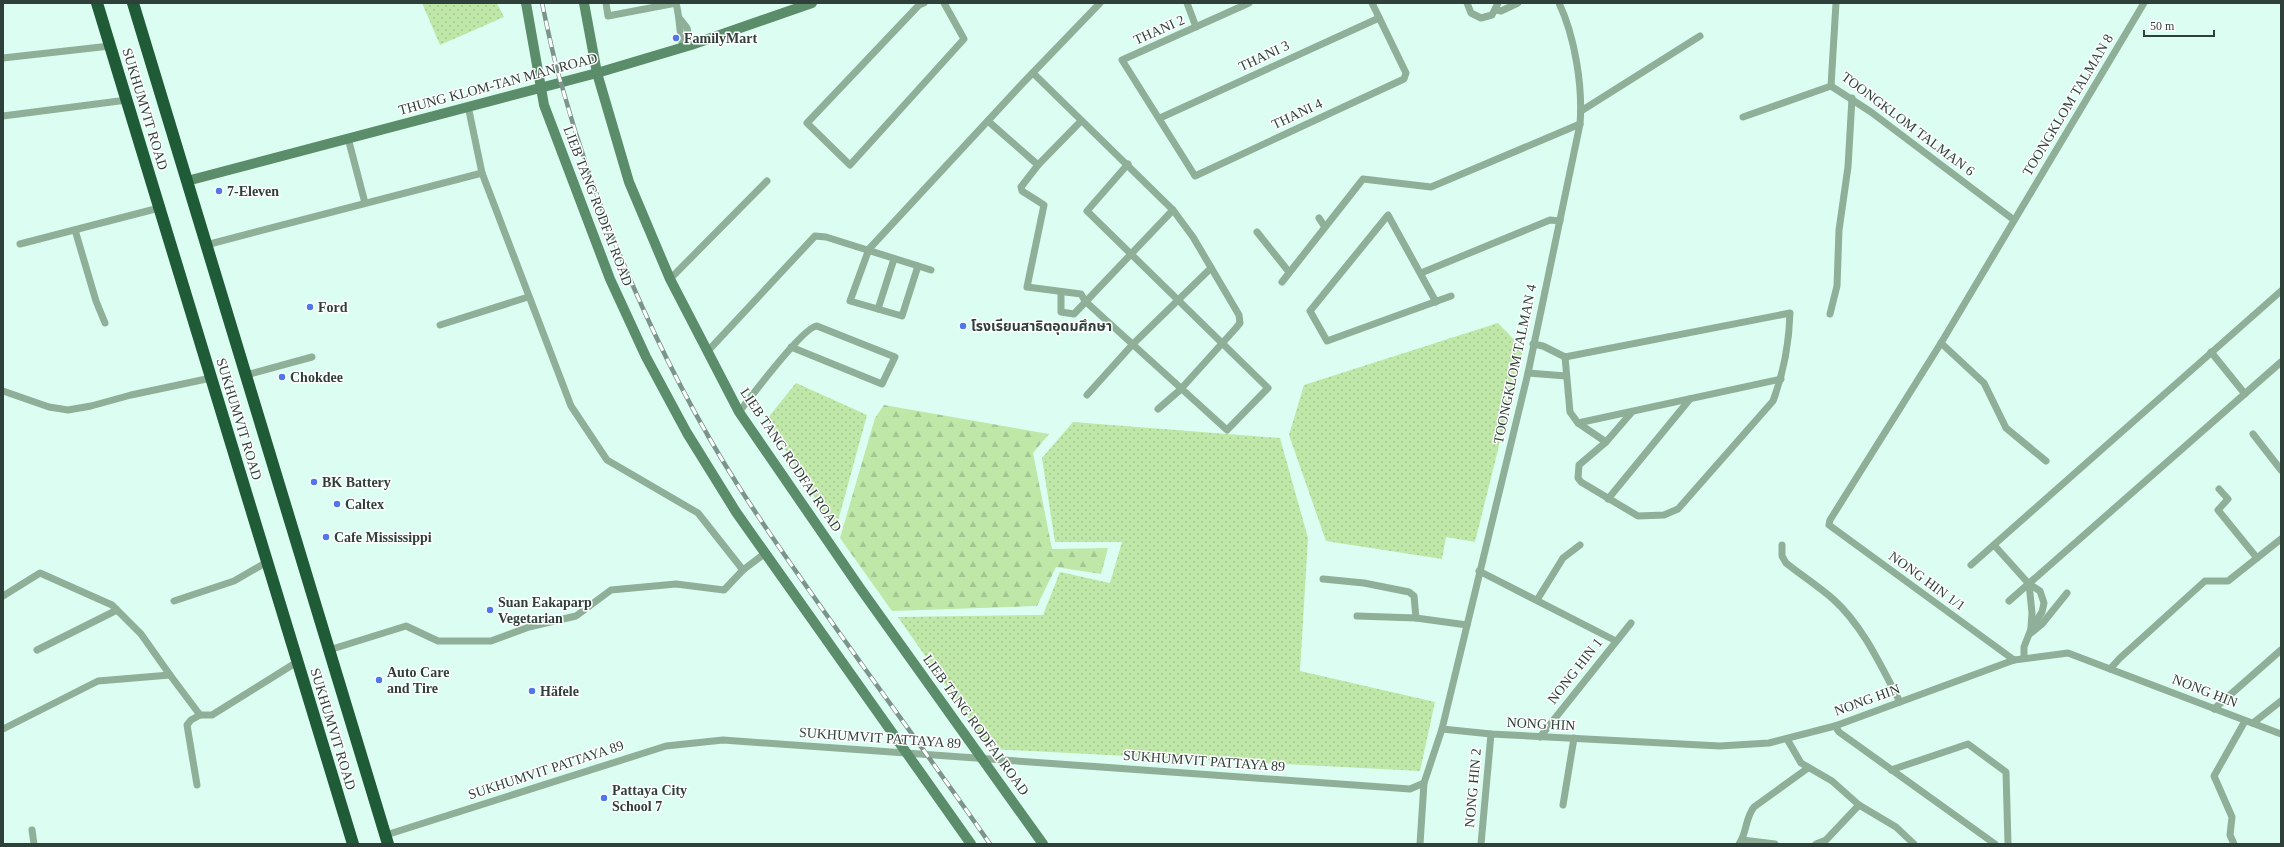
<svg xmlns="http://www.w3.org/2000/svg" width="2284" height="847" font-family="'Times New Roman','Noto Sans Thai',serif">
  <defs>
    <pattern id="grass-dots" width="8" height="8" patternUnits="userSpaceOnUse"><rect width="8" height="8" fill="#bee7a8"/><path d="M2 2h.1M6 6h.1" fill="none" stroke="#a4c791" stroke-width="1.8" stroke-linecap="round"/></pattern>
    <pattern id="forest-firs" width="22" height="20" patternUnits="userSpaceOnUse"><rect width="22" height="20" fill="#bee7a8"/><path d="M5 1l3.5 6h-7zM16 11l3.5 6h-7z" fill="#a4c791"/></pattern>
  </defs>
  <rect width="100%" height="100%" fill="#dcfef2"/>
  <g fill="url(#grass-dots)">
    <polygon points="422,3 497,3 504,17 440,45"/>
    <polygon points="1498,323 1523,349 1475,542 1446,537 1442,559 1326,541 1289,435 1304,385"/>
    <polygon points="796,383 867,415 835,532 767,419"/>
    <polygon points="1073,422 1280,438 1308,538 1300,671 1435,702 1420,771 990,749 898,617 1043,615 1060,572 1110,583 1122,542 1055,542 1042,458"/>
  </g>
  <polygon fill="url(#forest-firs)" points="884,405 1049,434 1033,453 1052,549 1108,548 1101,574 1056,567 1037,606 892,611 840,538 875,418"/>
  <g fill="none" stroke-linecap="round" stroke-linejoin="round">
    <g stroke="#8faf98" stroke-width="7">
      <polyline points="606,3 608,16 676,3"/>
      <path d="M 676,3 C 680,18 679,32 683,47"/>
      <polyline points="924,3 919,5 807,123 850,165 964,39 944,3"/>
      <polyline points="1187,3 1196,27"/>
      <polyline points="1249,3 1122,60 1195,176 1404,79 1406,73 1372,3"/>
      <polyline points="1467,3 1471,13 1481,18 1492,15 1498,3"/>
      <polyline points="1836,3 1831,86 1871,112 2014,220"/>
      <polyline points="1496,10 1501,11 1518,3"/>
      <polyline points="680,19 687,28 691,45"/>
      <polyline points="3,58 110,46"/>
      <polyline points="1033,73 1173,210 1193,237 1239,315 1240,323 1236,328 1180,390 1158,409"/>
      <polyline points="468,106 482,173 571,406 607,460 698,513 743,570 764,554"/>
      <polyline points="1581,111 1700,36"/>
      <polyline points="3,116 127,100"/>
      <polyline points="1743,117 1831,86"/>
      <polyline points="1160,118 1379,18"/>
      <polyline points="988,121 1038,165"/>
      <polyline points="1081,121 1038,165 1021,187 1022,191 1044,205 1027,287 1081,294 1085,301 1227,430 1268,388 1087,211 1128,164"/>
      <polyline points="348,138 365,203"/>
      <polyline points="1319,218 1325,227"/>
      <polyline points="75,230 96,301 105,323"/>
      <polyline points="1257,232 1289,272"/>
      <polyline points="20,244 159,208"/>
      <polyline points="206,245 482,173"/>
      <polyline points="918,266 902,316 850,301 869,249 1021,85 1100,3"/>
      <polyline points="1421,273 1550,220 1560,221"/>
      <polyline points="670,279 767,181"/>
      <polyline points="1282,282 1363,179 1431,187 1580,124"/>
      <polyline points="1061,293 1061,312 1074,314 1173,210"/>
      <polyline points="1436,302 1388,215 1310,311 1327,341 1451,296"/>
      <polyline points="878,309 894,259"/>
      <polyline points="1830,314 1837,286 1839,230 1848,167 1852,98"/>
      <polyline points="440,325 528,297"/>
      <polyline points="1941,343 1984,383 2006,428 2046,461"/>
      <path d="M 1533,344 L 1543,346 L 1565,357 L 1790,313 C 1789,344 1784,372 1773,401 L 1678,509 L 1664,515 L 1638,516 L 1581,482 L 1578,478 L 1579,465 L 1606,442 L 1632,412"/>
      <polyline points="707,352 815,236 826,237 931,270"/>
      <polyline points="2211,352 2245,394"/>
      <polyline points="1565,357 1570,412 1578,423 1606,442"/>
      <polyline points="1528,373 1566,376"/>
      <polyline points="246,375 312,357"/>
      <polyline points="3,391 49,407 68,410 91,406 131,395 211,378"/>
      <polyline points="1087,395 1132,345 1211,268"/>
      <path d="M 739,412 C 750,398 804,326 817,326 L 895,357 L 882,384 L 791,347"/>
      <polyline points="1578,423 1781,379"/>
      <polyline points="2253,434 2281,470"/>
      <polyline points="2219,489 2228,499 2218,510 2257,558"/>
      <polyline points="1608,499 1690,399"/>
      <path d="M 1782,545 L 1782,556 L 1786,563 C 1801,575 1818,586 1833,599 C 1863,626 1881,666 1900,702"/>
      <polyline points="1994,545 2029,584 2040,591 2044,603 2042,612 2031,629 2024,647 2024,658"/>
      <polyline points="1971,565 2281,291"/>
      <polyline points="1479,571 1616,641"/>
      <polyline points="1323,579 1364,583 1409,592 1414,596 1416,618 1467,625"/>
      <polyline points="2029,584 2032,613 2031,627"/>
      <polyline points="3,596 40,573 112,605 141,634 170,675"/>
      <polyline points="1537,600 1563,558 1580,545"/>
      <polyline points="174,601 234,581 267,562"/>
      <polyline points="2009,601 2281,362"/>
      <polyline points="1357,616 1416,618"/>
      <polyline points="2031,633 2042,624 2067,593"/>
      <polyline points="37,650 117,610"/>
      <polyline points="329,650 406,626 438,641 491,641 529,627 576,616 611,590 676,584 724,590 743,570"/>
      <polyline points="2014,660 1829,525 1830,520 1941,343 2144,3"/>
      <polyline points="2110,669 2120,658 2205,581 2228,581 2281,539"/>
      <polyline points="2214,709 2281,650"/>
      <polyline points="2253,723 2281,701"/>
      <polyline points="1835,726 1839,732 1995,844"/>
      <polyline points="3,729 98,681 170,675 200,715 212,715 297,662"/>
      <polyline points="1442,729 1491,734 1720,746 1769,743 1835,726 2014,660 2068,653 2281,734"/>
      <polyline points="1540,737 1631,623"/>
      <polyline points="1787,739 1801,763 1832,781 1859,805 1896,827 1914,844"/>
      <polyline points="1891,770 1968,744 2006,772 2008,844"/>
      <polyline points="197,785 187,725 191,720 200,715"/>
      <polyline points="1563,805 1574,738"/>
      <polyline points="32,830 34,844"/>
      <path d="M 386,835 L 666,746 L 723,740 L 1410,789 L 1424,783 L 1442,729 L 1528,373 L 1580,124 C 1583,87 1575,37 1559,3"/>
      <polyline points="1742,840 1775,844"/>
      <polyline points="1420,844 1424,783"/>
      <polyline points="1481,844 1491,734"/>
      <path d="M 1739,844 C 1747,833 1745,818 1754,807 L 1808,768"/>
      <polyline points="1816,844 1826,840 1859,805"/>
      <polyline points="2234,844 2230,835 2232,817 2214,776 2245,721"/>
    </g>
    <g stroke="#5c8d6b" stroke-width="10">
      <polyline points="526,3 544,105 610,279 646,357 687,433 736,512 971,844"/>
      <polyline points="584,3 597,73 629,182 670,279 739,412 860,588 1043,844"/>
      <polyline points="187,181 597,73 691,45 812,3"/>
    </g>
    <g stroke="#1f5b37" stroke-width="12">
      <polyline points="97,3 353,844"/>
      <polyline points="133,3 388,844"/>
    </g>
    <g stroke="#7c948c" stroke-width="4.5">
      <path id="rail" d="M 542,3 C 548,30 553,57 561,83 C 602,231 670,385 756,513 C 831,625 913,733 990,844"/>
    </g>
    <use href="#rail" stroke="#fff" stroke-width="3" stroke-dasharray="9" stroke-linecap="butt"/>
  </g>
  <g fill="#4f77ea" stroke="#fff" stroke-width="1.5">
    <circle cx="676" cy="38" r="4"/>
    <circle cx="219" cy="191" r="4"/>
    <circle cx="310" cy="307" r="4"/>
    <circle cx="963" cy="326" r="4"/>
    <circle cx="282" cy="377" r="4"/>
    <circle cx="314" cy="482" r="4"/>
    <circle cx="337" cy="504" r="4"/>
    <circle cx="326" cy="537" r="4"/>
    <circle cx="490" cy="610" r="4"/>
    <circle cx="379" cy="680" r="4"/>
    <circle cx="532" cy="691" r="4"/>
    <circle cx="604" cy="798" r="4"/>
  </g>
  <g text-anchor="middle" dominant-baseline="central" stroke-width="3" stroke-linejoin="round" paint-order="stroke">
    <g font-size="14" fill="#2f3f3a" stroke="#fff">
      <text transform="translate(1159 30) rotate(-24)">THANI 2</text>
      <text transform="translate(1264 56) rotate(-25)">THANI 3</text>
      <text transform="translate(498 84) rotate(-15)">THUNG KLOM-TAN MAN ROAD</text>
      <text transform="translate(2068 105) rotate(-59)">TOONGKLOM TALMAN 8</text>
      <text transform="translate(145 109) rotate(73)">SUKHUMVIT ROAD</text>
      <text transform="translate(1297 114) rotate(-25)">THANI 4</text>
      <text transform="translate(1908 124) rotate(37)">TOONGKLOM TALMAN 6</text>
      <text transform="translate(598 206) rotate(69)">LIEB TANG RODFAI ROAD</text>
      <text transform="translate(1515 364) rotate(-78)">TOONGKLOM TALMAN 4</text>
      <text transform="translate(239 419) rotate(73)">SUKHUMVIT ROAD</text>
      <text transform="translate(791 460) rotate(56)">LIEB TANG RODFAI ROAD</text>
      <text transform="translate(1927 581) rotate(36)">NONG HIN 1/1</text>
      <text transform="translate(1575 671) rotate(-52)">NONG HIN 1</text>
      <text transform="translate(2205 691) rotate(21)">NONG HIN</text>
      <text transform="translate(1867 700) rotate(-20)">NONG HIN</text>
      <text transform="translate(1541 724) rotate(3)">NONG HIN</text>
      <text transform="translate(976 725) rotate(54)">LIEB TANG RODFAI ROAD</text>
      <text transform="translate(333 729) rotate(73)">SUKHUMVIT ROAD</text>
      <text transform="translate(880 738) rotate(4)">SUKHUMVIT PATTAYA 89</text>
      <text transform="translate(1204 761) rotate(4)">SUKHUMVIT PATTAYA 89</text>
      <text transform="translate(546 770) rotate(-18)">SUKHUMVIT PATTAYA 89</text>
      <text transform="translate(1473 788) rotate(-85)">NONG HIN 2</text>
    </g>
    <g font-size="14" font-weight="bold" fill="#2f3f3a" stroke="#fff" text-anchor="start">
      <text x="684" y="38">FamilyMart</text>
      <text x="227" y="191">7-Eleven</text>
      <text x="318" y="307">Ford</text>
      <text x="971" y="326">โรงเรียนสาธิตอุดมศึกษา</text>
      <text x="290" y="377">Chokdee</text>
      <text x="322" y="482">BK Battery</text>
      <text x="345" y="504">Caltex</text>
      <text x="334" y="537">Cafe Mississippi</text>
      <text x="498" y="602">Suan Eakaparp<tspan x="498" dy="16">Vegetarian</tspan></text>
      <text x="387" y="672">Auto Care<tspan x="387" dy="16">and Tire</tspan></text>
      <text x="540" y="691">Häfele</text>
      <text x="612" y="790">Pattaya City<tspan x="612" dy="16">School 7</tspan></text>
    </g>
  </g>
  <rect width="2284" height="847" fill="none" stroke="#2f3f3a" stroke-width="8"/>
  <path d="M2144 30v6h70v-6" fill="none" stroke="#2f3f3a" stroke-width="2"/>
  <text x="2150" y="30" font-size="12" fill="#2f3f3a" stroke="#ffffff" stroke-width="3" paint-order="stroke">50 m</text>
</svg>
